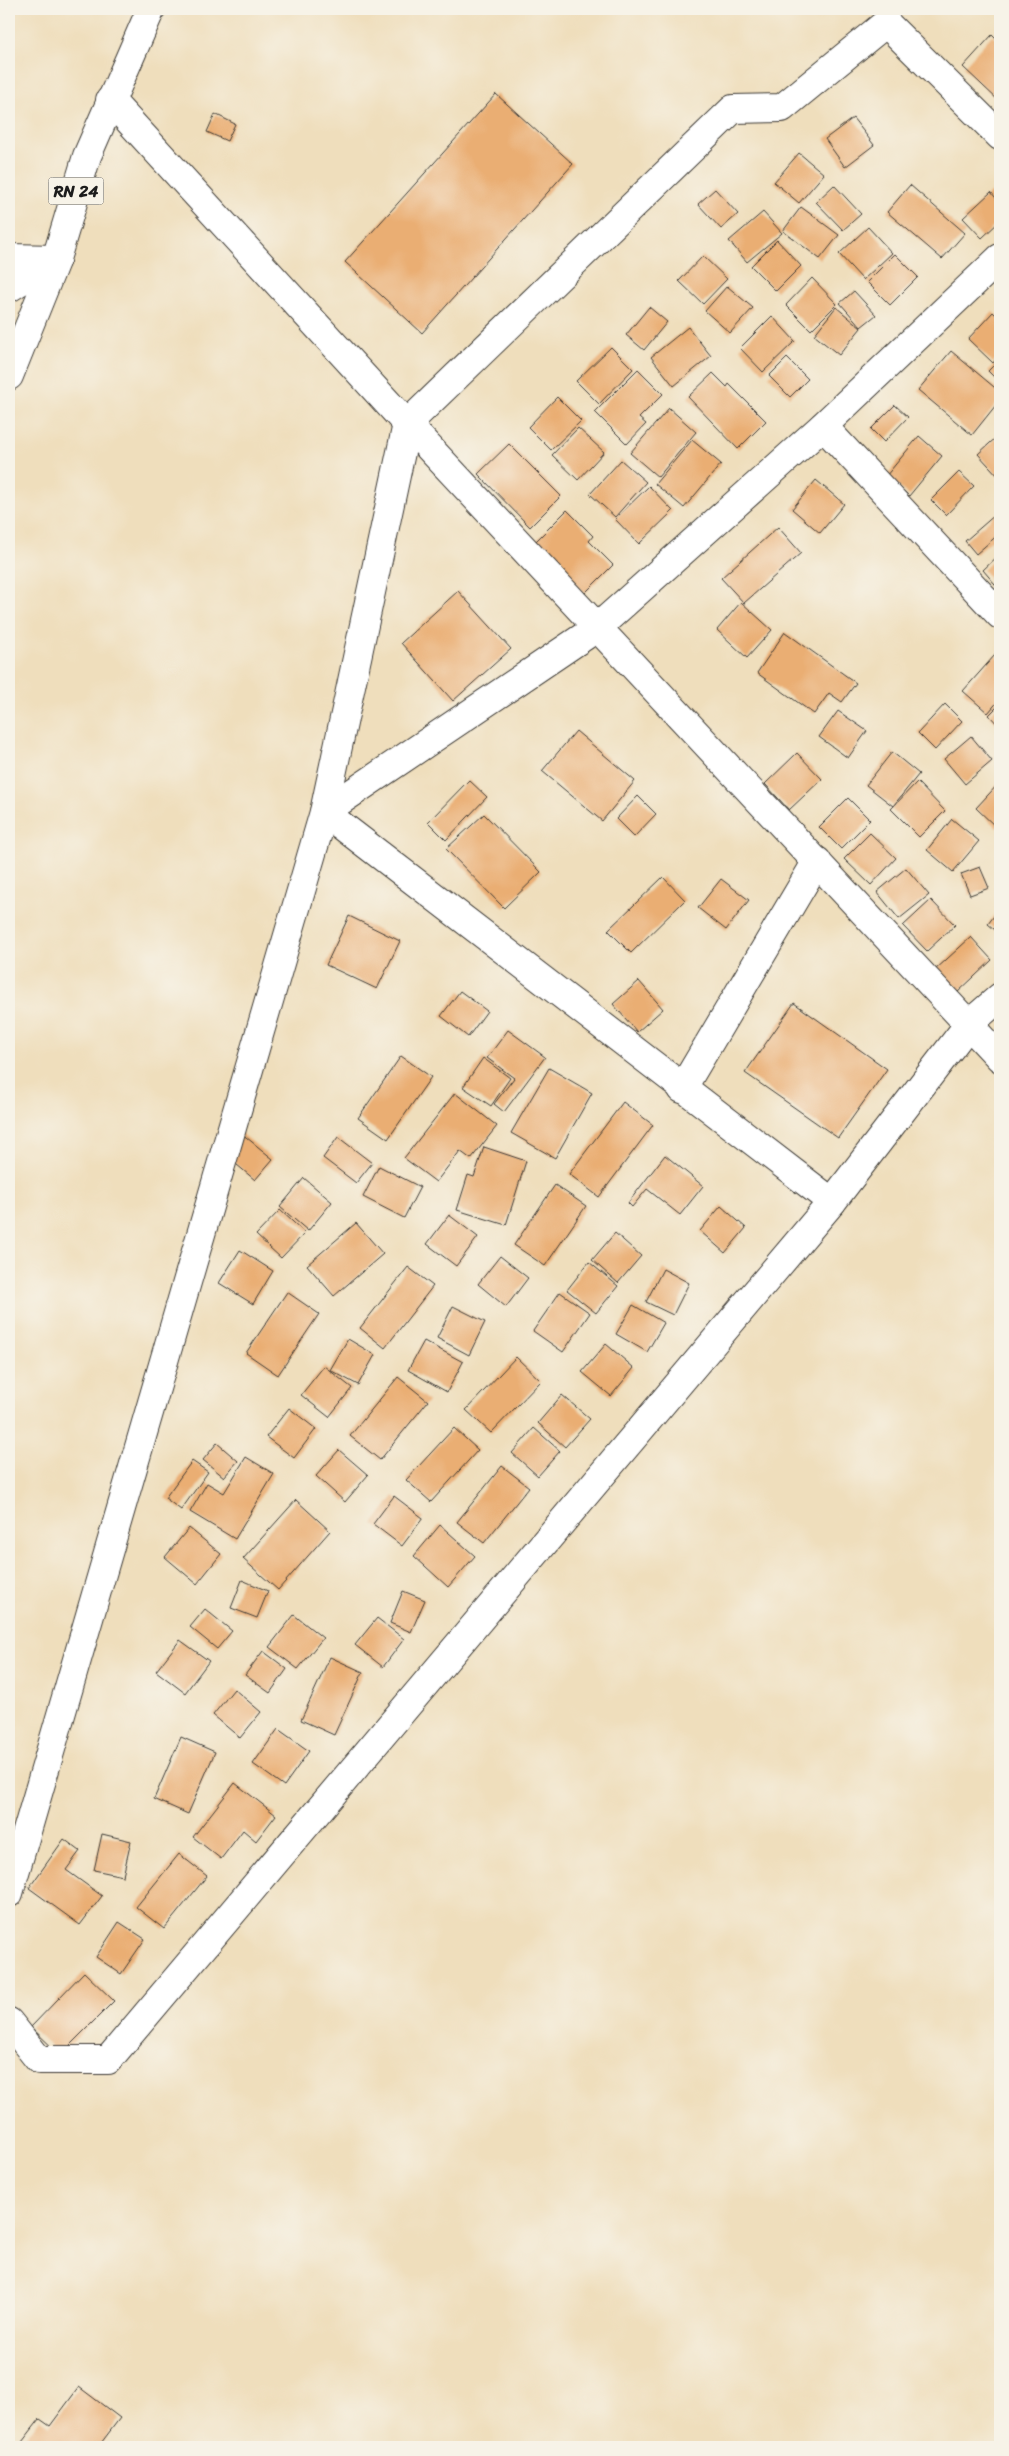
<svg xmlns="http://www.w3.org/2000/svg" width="1009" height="2456" font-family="Sriracha,sans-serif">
  <rect width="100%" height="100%" fill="#f7f3e8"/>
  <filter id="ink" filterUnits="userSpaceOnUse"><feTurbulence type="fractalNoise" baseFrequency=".02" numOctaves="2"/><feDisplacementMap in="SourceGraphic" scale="10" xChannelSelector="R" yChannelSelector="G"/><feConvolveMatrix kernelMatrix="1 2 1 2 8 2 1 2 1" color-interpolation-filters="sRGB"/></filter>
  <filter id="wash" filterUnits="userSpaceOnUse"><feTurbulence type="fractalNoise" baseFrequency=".0096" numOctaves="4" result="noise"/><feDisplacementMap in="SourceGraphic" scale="20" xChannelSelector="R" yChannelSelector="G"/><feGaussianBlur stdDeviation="1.12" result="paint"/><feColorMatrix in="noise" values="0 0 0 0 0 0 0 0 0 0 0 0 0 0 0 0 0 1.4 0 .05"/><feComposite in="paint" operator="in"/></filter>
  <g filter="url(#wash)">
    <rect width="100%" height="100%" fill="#efdebc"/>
    <g id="blocks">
      <g fill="#eaae73">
        <polygon points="992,35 1000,43 1000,102 963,67"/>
        <polygon points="496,94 573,164 422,333 345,262"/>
        <polygon points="215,114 235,124 227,141 207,132"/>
        <polygon points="853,118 874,145 845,167 825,139"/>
        <polygon points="799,153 824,174 799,203 774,182"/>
        <polygon points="834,185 861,214 843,230 816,202"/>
        <polygon points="910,185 965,233 942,259 887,212"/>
        <polygon points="715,189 738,214 721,229 698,204"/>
        <polygon points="991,192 1000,203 1000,221 982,238 963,218"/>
        <polygon points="801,207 839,235 820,259 783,231"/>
        <polygon points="763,212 782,233 747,262 729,241"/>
        <polygon points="868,227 892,253 863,280 839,254"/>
        <polygon points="777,240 801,266 776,291 751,266"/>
        <polygon points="895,254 918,277 890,305 867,282"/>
        <polygon points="703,256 727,279 703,304 679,281"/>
        <polygon points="812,278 837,304 811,330 786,305"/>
        <polygon points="727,286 753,308 730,333 705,311"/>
        <polygon points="854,291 876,315 861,327 840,303"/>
        <polygon points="649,307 667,322 644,350 626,335"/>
        <polygon points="836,307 861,328 839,355 814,335"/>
        <polygon points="993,312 1000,319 1000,355 993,363 968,339"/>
        <polygon points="772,316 795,341 763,372 740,348"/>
        <polygon points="688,327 711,356 674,386 651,357"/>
        <polygon points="611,347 633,369 599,404 576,381"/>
        <polygon points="951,351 1000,392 1000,400 972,435 918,390"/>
        <polygon points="787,358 808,379 790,397 769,376"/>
        <polygon points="1000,359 1000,383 988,371"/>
        <polygon points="638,369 663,394 639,418 646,424 627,444 595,412"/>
        <polygon points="713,373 727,387 729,384 766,421 738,449 688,397"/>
        <polygon points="557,397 581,421 551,450 528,427"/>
        <polygon points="895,405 908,417 884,442 871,429"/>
        <polygon points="669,408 696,432 658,477 630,453"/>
        <polygon points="578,428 604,452 578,480 552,455"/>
        <polygon points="1000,434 1000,478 978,454"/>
        <polygon points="919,436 942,456 909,496 886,476"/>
        <polygon points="692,440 721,464 684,508 655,484"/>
        <polygon points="509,444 561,496 530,527 478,474"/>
        <polygon points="621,460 646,482 615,517 590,494"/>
        <polygon points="959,472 974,486 946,515 931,500"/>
        <polygon points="816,480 844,504 820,533 792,509"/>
        <polygon points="649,486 673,511 639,544 615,519"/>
        <polygon points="567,510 593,536 589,541 613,565 585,593 534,543"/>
        <polygon points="996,514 1000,519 1000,533 976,554 965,541"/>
        <polygon points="778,527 801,553 744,603 721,578"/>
        <polygon points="1000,554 1000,590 983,570"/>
        <polygon points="458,591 511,649 453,701 401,643"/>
        <polygon points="741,602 772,630 747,658 717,630"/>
        <polygon points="785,632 856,683 842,702 829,693 814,714 757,673"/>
        <polygon points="995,655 1000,659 1000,699 988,713 963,691"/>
        <polygon points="945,704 962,721 935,750 918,733"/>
        <polygon points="1000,704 1000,727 989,715"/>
        <polygon points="838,711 867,731 848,758 819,737"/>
        <polygon points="576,731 635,781 602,821 542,771"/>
        <polygon points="971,736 992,761 965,784 944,759"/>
        <polygon points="892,752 919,774 893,806 866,785"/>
        <polygon points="797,753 822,779 789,810 765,784"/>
        <polygon points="469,780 487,797 446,840 428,822"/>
        <polygon points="917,782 945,811 919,837 891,809"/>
        <polygon points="1000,782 1000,824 997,828 976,808"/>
        <polygon points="638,796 656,814 634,837 616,819"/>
        <polygon points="848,798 870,820 841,849 819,827"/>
        <polygon points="484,814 541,872 504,908 446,849"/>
        <polygon points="952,819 979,841 953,872 927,850"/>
        <polygon points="870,833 896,858 871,885 844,859"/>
        <polygon points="980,867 989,888 970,895 961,874"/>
        <polygon points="906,868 929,895 899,919 877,892"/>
        <polygon points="663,877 685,900 631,953 608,930"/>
        <polygon points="721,879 749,900 726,930 698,908"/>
        <polygon points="931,900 955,925 927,951 903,926"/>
        <polygon points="1000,908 1000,934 988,924"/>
        <polygon points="349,916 400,941 377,989 326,965"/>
        <polygon points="971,937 992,960 957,993 935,970"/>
        <polygon points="639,981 663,1009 637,1032 613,1004"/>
        <polygon points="460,991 487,1011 468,1037 441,1016"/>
        <polygon points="794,1003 887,1069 838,1138 745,1073"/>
        <polygon points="508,1030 545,1057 504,1112 494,1104 514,1078 487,1058"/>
        <polygon points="401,1056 431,1077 388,1139 358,1118"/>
        <polygon points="483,1058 510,1078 491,1106 463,1087"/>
        <polygon points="549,1068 592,1093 555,1158 511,1133"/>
        <polygon points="455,1093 497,1126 471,1159 460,1151 436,1182 404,1158"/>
        <polygon points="623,1102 653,1125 599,1197 569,1174"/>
        <polygon points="241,1133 273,1159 255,1180 224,1154"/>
        <polygon points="338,1137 372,1163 356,1183 323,1158"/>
        <polygon points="484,1147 526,1161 506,1225 457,1210 468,1175 474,1177"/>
        <polygon points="665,1155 703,1186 680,1215 647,1189 632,1207 628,1203"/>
        <polygon points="379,1166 420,1187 404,1218 363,1197"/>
        <polygon points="304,1178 332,1202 308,1231 280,1207"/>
        <polygon points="555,1185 586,1206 545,1266 514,1245"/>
        <polygon points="721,1206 746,1228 725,1253 700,1231"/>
        <polygon points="280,1210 305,1233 281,1258 256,1235"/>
        <polygon points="449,1215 478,1237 456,1266 427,1244"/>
        <polygon points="356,1223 383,1254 334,1296 307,1265"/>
        <polygon points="615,1233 641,1256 618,1283 592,1260"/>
        <polygon points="240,1250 273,1271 253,1304 219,1283"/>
        <polygon points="500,1256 528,1278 506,1307 478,1284"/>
        <polygon points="589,1262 618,1286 596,1313 567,1290"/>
        <polygon points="408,1267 433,1286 385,1348 360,1328"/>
        <polygon points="663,1269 689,1283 673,1315 646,1302"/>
        <polygon points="287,1292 319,1314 278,1375 246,1353"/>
        <polygon points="560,1292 590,1313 563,1352 533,1331"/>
        <polygon points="633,1305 664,1323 647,1352 616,1334"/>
        <polygon points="453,1306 485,1322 469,1355 437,1338"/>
        <polygon points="348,1339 375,1355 358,1385 330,1370"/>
        <polygon points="424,1341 463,1362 447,1392 408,1370"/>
        <polygon points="606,1344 634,1368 611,1396 582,1372"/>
        <polygon points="516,1357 541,1381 491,1433 466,1410"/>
        <polygon points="324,1366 352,1388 329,1417 301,1395"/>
        <polygon points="398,1377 428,1401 380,1460 350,1436"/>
        <polygon points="562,1395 590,1419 565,1447 538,1423"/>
        <polygon points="289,1408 316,1429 294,1458 266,1437"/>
        <polygon points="454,1428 478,1450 431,1502 406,1480"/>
        <polygon points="534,1428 560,1451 538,1476 512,1453"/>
        <polygon points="217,1443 238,1461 224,1477 203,1460"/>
        <polygon points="339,1450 368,1475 345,1502 316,1476"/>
        <polygon points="246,1457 274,1474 235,1539 190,1512 207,1483 224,1493"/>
        <polygon points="192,1461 208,1472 181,1510 165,1498"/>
        <polygon points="502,1466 529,1487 484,1543 457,1522"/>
        <polygon points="394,1496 423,1518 402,1546 373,1524"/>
        <polygon points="296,1500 330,1531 278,1590 243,1559"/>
        <polygon points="440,1525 475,1556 448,1587 414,1556"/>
        <polygon points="189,1528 221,1554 197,1584 165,1557"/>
        <polygon points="242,1580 268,1591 257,1618 231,1608"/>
        <polygon points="403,1591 425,1600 411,1632 390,1623"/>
        <polygon points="205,1609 232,1631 217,1649 190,1627"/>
        <polygon points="294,1615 323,1638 298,1669 269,1647"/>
        <polygon points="377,1618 404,1639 383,1667 355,1645"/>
        <polygon points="180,1640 209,1661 185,1693 156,1671"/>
        <polygon points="263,1651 287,1669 270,1693 245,1675"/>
        <polygon points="330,1657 363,1672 334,1735 301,1720"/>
        <polygon points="234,1689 261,1712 240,1738 213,1715"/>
        <polygon points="278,1729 309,1751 284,1786 253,1764"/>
        <polygon points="181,1737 215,1752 188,1814 154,1799"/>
        <polygon points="235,1783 276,1815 256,1841 243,1830 221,1859 193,1837"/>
        <polygon points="102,1834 131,1841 123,1876 94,1870"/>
        <polygon points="64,1839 80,1851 66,1870 102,1896 80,1925 29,1888"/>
        <polygon points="179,1854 207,1876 164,1929 136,1907"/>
        <polygon points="119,1922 145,1939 121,1974 96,1957"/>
        <polygon points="84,1972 114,2001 60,2055 31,2027"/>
        <polygon points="79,2387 120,2418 98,2447 29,2447 22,2442 40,2419 50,2426"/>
      </g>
    </g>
  </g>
  <g filter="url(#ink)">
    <use href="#blocks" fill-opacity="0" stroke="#3c3934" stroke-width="1"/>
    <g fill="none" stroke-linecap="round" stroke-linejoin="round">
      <g stroke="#3c3934" stroke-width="30">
        <g id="minor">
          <polyline points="110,100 407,424 1000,1058"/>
          <polyline points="9,258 56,259"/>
          <polyline points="9,288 56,259"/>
          <polyline points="823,426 1000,615"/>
          <polyline points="682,1089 817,861"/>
          <polyline points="832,1202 324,812 598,627 823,426 1000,258"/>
          <polyline points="9,1893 324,812 407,424 733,109 782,108 886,23 1000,136"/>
          <polyline points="9,2022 39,2060 108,2060 832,1202 969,1024 1000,997"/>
        </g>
      </g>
      <g stroke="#3c3934" stroke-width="30">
        <polyline id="primary" points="9,376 56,259 87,156 151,9"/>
      </g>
      <use href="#minor" stroke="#fff" stroke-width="28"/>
      <use href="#primary" stroke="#fff" stroke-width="28"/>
    </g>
  </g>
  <g text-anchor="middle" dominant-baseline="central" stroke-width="5" stroke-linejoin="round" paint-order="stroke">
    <rect fill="#f7f3e8" stroke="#5e5c59" stroke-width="1" x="48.5" y="177.5" width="55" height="27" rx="4"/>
    <g font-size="16" font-weight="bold" fill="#1c1c1c">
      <text x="76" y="191">RN 24</text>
    </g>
  </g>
  <rect width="1009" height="2456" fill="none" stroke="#f7f3e8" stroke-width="30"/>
</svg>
